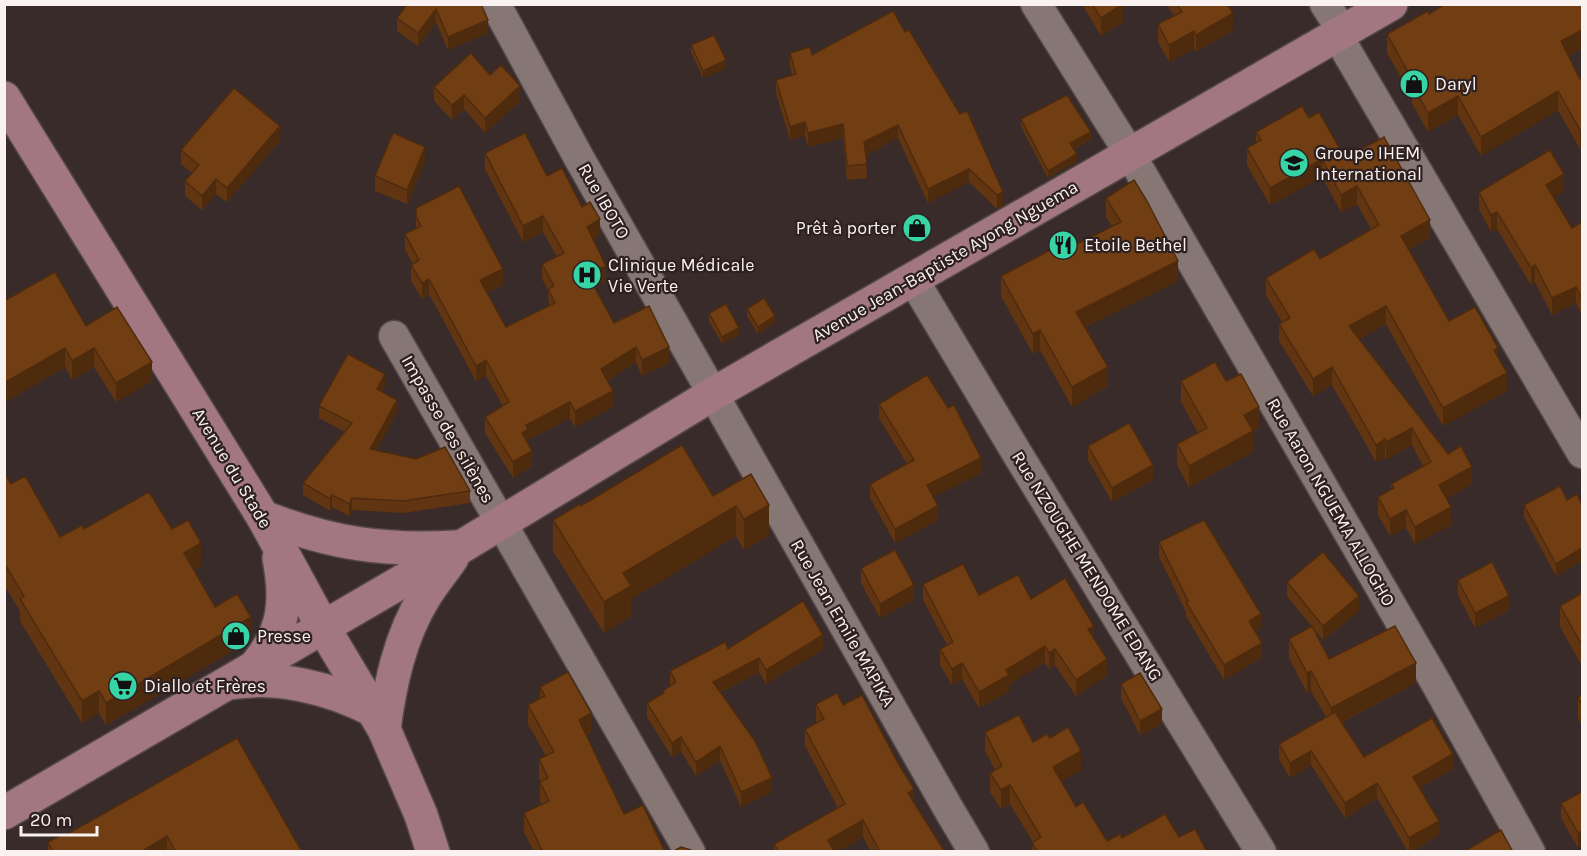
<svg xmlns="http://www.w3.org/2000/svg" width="1587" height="856" font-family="Karla,sans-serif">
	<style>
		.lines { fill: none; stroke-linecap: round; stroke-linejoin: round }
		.minor-casing { stroke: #544947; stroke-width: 33 }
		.secondary-casing { stroke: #544947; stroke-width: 36 }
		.minor { stroke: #867775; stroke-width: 30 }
		.secondary { stroke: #a27781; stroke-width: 33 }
		.wall { fill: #613511 }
		.shaded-wall { fill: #4f2b0e }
		.building { fill: #713e14; stroke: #4f2b0e; stroke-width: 1.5 }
		.labels { text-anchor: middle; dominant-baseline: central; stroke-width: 4.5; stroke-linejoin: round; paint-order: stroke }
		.poi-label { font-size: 18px; fill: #faf2f0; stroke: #2e2120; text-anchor: start }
		.street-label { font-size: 18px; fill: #faf2f0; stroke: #2e2120 }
	</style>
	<rect width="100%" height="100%" fill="#382b29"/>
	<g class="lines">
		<g class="minor-casing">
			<g id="minor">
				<path d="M1036,4l94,150 306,529 94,169"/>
				<path d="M1325,4l18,28"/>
				<path d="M497,7l82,151 369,650 26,44"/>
				<path d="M1337,35l245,418"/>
				<path d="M914,281l104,174 243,397"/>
				<path d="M394,336l296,516"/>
			</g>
		</g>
		<g class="secondary-casing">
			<g id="secondary">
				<path d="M4,98l259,419 60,110 61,102 37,86 12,37"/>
				<path d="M263,517c70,27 119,34 193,30"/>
				<path d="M257,664c28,-34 30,-64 22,-106"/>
				<path d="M229,683c49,-8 101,5 144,27"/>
				<path d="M384,729c6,-45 16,-93 41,-133 8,-13 18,-25 27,-38"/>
				<path d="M4,813l457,-266 252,-153 678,-390"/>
			</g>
		</g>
		<use href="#minor" class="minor"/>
		<use href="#secondary" class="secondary"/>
	</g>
	<g class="wall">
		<path d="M407,4h74l7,29 -40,17 -12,-28 -18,24 -21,-15v-13z"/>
		<path d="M1082,4h41v18l-22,14z"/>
		<path d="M1167,4h60l6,26 -37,22 -2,-3 -25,13 -11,-20v-18l16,-8z"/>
		<path d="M1582,4v45l-13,7 11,23 2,-2 -2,72 -22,-39 -77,46 -23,-41 -30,17 -16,-29v-6l-25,-44v-19l42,-20z"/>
		<path d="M893,11l110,195 -6,3 -28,-27 -41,21 -30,-65 -32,17 1,23 -20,2 -4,-42 -35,9 -3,-11 -15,4 -14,-47v-13l16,-5 -2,-8v-14l22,2z"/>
		<path d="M691,45l35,23 -23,10 -12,-26z"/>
		<path d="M490,75l30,26 -35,32 -21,-24 -12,11 -18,-19v-14z"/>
		<path d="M1309,118l36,40 85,80 -21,11 40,72 49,37 9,33 -64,35 -57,-102 -27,15 113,145 -26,14 5,27 -36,19 -9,-16 -16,8 -12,-21v-18l13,-7v-6l32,-18 -11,-21 -26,15 -1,-3 -9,5 -44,-77 -19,11 -34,-55v-17l3,-2 -16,-27v-17l54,-19 51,-30 -14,-25 -16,8 -19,-35 -52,28 -23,-40v-17l9,-5v-11z"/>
		<path d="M1021,119l70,20 -17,10 3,12 -29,17 -27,-51z"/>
		<path d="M280,140l-53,62 -11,-8 -14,16 -17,-14v-15l7,-8 -11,-9v-14z"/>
		<path d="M485,153l62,23 35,31 18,28 -7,4 13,42 -12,6 20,36 55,40 -27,13 -6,-14 -29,19 6,26 -38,20 -5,-9 -42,22 4,26 -19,12 -28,-45v-16l18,-11 -17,-30 -10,5 -47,-87 -7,5 -11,-18v-16l2,-1 -8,-14v-16l11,-5v-21l87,77 -16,7 19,35 43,-21 -1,-16 -6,-11v-15l15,-7 -14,-25 -20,10 -38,-73z"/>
		<path d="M425,161l-18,43 -32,-13v-15z"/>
		<path d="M1564,191l-11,6 19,31 10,-6v94l-6,-13 -24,12 -17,-33 -4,3 -34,-56 -6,3 -12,-23v-17z"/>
		<path d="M1106,198l72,83 -93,46 23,59 -36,21 -32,-57 -7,4 -32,-58v-20l58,-23 53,-27 -6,-9z"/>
		<path d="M747,309l28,14 -17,11 -11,-18z"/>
		<path d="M709,313l30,22 -17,9 -13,-23z"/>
		<path d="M86,326l66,55 -36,21 -22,-35 -22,13 -7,-13 -61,36z"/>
		<path d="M1181,381h45l33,47 -6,3v21l-64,35 -12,-22v-21l21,-11 -17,-31z"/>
		<path d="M385,386l-3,6 15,20 -21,39 94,40v12l-67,10 -51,-3 -3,6 -17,-9 -2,4 -27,-16v-12l42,-51 -26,-14v-12z"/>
		<path d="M879,404l102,69 -48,23 5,24 -43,23 -25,-45v-14l37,-20 -28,-46z"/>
		<path d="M1088,446l65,34 -41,22 -24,-42z"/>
		<path d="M4,473l7,11 49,53 24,-8h88l29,37 -7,4 21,37 36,33 -145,85 -7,-12 -17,10 -62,-102v-10l-16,-26z"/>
		<path d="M751,474l18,61 -25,15 -8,-14 -105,63v17l-27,17 -51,-82v-31l28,-14 132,-10z"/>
		<path d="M1567,500l15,5v56l-26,15 -32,-59v-12z"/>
		<path d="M1159,542l102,86 -6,4 7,25 -38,23 -38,-64v-4l-27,-55z"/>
		<path d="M861,568l53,32 -34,18 -19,-35z"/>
		<path d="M1458,580l51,30 -34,18 -17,-33z"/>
		<path d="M1287,582l72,29 -36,29 -36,-44z"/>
		<path d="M923,584l56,11 52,4 63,39 13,37 -31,21 -21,-31 -6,4 -4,-7 -36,22v7l-30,17 -17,-29 -10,6 -12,-20v-16l7,-4 -24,-45z"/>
		<path d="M1582,593v73l-22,-39v-21z"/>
		<path d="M1289,639l40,20 87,24 -74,39 22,35 89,12 -34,19 20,47 -28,17h-3l-31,-54 -32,20 -34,-53 -21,13 -11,-19v-15l47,-27 -15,-26 -4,2 -18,-35z"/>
		<path d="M823,649l-57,35 -7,-12 -38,20 51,100 -31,15 -21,-47 -24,16 -15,-25 -9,6 -25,-40v-14l16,-9v-3l7,-5v-15z"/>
		<path d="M1121,684l41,40 -22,11 -19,-37z"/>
		<path d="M540,687l51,45 -5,3 38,79 41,38h-131l-10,-20v-19l18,-8 -2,-4v-19h1l-2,-4v-19l7,-3 -18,-32v-19l12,-6z"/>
		<path d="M1582,695v31l-4,-9v-20z"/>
		<path d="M816,704l27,1 71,97 31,50h-74l-8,-15 -25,15h-64v-8l64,-36 -33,-62v-17l12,-6 -1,-2z"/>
		<path d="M985,732l48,10 17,-4 31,32 -20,11 15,26 31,34 15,-3 57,-1 28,15h-175l1,-10 -23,-38 -9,5 -11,-17v-19l5,-3 -10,-19z"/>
		<path d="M237,738l65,114h-254v-10l18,-7z"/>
		<path d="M1582,792v53l-4,3 -17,-30v-15z"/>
	</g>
	<g class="shaded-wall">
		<path d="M1123,4v18l-22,14v-18z"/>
		<path d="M436,9v13l-18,24v-13z"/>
		<path d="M1233,13v17l-37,22v-17z"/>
		<path d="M488,20v13l-40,17v-13z"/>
		<path d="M1582,30v19l-21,11v-19z"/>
		<path d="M1194,31v18l-25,13v-17z"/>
		<path d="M726,60v8l-23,10v-7z"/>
		<path d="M520,86v15l-35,32v-15z"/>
		<path d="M1558,91v19l-77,46v-19z"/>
		<path d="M464,95v14l-12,11v-15z"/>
		<path d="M1458,96v19l-30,17v-19z"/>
		<path d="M805,122v14l-15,4v-13z"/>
		<path d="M843,124v14l-35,9v-14z"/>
		<path d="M898,125v13l-34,18v-14z"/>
		<path d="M280,126v14l-53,62v-14z"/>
		<path d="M1582,129v19l-2,1v-19z"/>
		<path d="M1091,132v7l-21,11v-7z"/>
		<path d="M425,147v14l-18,43v-14z"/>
		<path d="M1077,154v7l-29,17v-7z"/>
		<path d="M1322,159v18l-52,28v-17z"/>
		<path d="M969,169v13l-41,21v-14z"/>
		<path d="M1564,174v17l-18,11v-17z"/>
		<path d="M216,179v15l-14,16v-14z"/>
		<path d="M1357,186v18l-16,8v-17z"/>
		<path d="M1003,192v14l-6,3v-14z"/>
		<path d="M1497,212v17l-6,3v-17z"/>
		<path d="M543,216v16l-20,10v-16z"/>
		<path d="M600,219v16l-13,8v-16z"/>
		<path d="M1430,220v18l-29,15v-17z"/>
		<path d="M1178,261v20l-102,50v-19z"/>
		<path d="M1535,265v17l-4,3v-17z"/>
		<path d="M606,266v15l-13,7 -3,6v-21z"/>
		<path d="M503,269v16l-23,11v-16z"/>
		<path d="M429,279v15l-7,5v-16z"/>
		<path d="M1576,287v16l-24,12v-17z"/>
		<path d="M1386,306v18l-37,20v-18z"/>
		<path d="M775,316v7l-17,11v-7z"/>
		<path d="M739,328v7l-17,9v-7z"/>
		<path d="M1040,330v20l-7,4v-20z"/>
		<path d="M636,347v15l-35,23v-16z"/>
		<path d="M669,347v16l-27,13v-16z"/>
		<path d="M65,348v19l-61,36v-20z"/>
		<path d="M94,348v19l-22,13v-19z"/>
		<path d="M1498,348v18l-4,-16z"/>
		<path d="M486,360v16l-10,5v-15z"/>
		<path d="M152,362v19l-36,21v-19z"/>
		<path d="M1108,367v19l-36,21v-20z"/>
		<path d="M1332,367v18l-19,11v-17z"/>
		<path d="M1507,373v18l-64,35v-18z"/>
		<path d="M385,374v12l-8,15v-12z"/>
		<path d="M613,391v16l-38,20v-16z"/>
		<path d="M397,400v12l-27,49v-12z"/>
		<path d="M570,402v16l-42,22v5l-6,-12 4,-8z"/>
		<path d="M1259,407v21l-6,3v21l-64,35v-21l55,-51z"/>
		<path d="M1412,428v17l-26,15v-18z"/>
		<path d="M1385,439v18l-9,5v-17z"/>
		<path d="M532,451v15l-19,12v-16z"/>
		<path d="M981,458v15l-54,27v-15z"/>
		<path d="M1153,465v15l-41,22v-14z"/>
		<path d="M1472,467v17l-33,19v-18z"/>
		<path d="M332,495v12l-2,4v-12z"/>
		<path d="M352,498v12l-3,6v-12z"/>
		<path d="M769,505v30l-25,15v-31z"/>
		<path d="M736,506v30l-105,63v17l-27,17v-31l19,-29z"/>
		<path d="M938,506v14l-43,23v-14z"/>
		<path d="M1451,507v18l-36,19v-17z"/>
		<path d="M1406,510v18l-16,8v-17z"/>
		<path d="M201,543v23l-17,10v-23z"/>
		<path d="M1582,548v13l-26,15v-12z"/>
		<path d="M914,585v15l-34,18v-14z"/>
		<path d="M1359,596v15l-36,29v-14z"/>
		<path d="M1509,596v14l-34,18v-15z"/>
		<path d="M1261,614v14l-12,7v-14z"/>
		<path d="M251,617v23l-145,85v-22z"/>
		<path d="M1094,626v16l-6,-13z"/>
		<path d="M823,635v14l-57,35v-14z"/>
		<path d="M1262,643v14l-38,23v-15z"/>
		<path d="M1045,646v16l-36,22v7l-30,17v-16l27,-22z"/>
		<path d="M1055,649v16l-6,4v-16z"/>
		<path d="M759,658v14l-46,24v-14z"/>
		<path d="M1107,659v16l-31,21v-16z"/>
		<path d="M962,663v16l-10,6v-16z"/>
		<path d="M1416,663v20l-85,44v-19z"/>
		<path d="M1311,671v20l-4,2v-20z"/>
		<path d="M99,691v22l-17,10v-22z"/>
		<path d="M1162,709v15l-22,11v-14z"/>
		<path d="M591,713v19l-12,7v-19z"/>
		<path d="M681,737v14l-9,6v-14z"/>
		<path d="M720,746v14l-24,16v-14z"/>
		<path d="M1081,751v19l-28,16v-19z"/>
		<path d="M1311,751v14l-21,13v-15z"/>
		<path d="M1453,754v15l-40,23v-15z"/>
		<path d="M772,778v14l-31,15v-15z"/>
		<path d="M1377,783v15l-32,20v-15z"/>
		<path d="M1010,785v19l-9,5v-19z"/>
		<path d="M914,789v18l-6,-14z"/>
		<path d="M863,820v17l-25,15h-10v-12z"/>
		<path d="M1439,821v14l-28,17h-2v-14z"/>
		<path d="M1582,831v14l-4,3v-15z"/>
		<path d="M167,836v16h-26z"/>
	</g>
	<g class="building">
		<path d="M407,4h74l7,16 -40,17 -12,-28 -18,24 -21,-15z"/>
		<path d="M1092,4h31l-22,14z"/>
		<path d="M1177,4h50l6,9 -37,22 -2,-4 -25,14 -11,-21 24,-12z"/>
		<path d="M1445,4h137v26l-21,11 19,38 2,-2v52l-2,1 -22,-39 -77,46 -23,-41 -30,17 -16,-29 2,-1 -27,-49 41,-23 1,3z"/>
		<path d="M893,11l12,21 4,-2 51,84 7,-3 36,81 -6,3 -28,-26 -41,20 -30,-64 -34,17 3,22 -20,2 -4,-42 -35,9 -3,-11 -15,5 -14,-47 20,-6 -6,-21 20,-6 2,8z"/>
		<path d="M714,35l12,25 -23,11 -12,-26z"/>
		<path d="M471,53l19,22 11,-10 19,21 -35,32 -21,-23 -12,10 -18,-18z"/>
		<path d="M234,88l46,38 -53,62 -11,-9 -14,17 -17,-15 14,-16 -18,-15z"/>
		<path d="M1067,95l24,37 -21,11 7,11 -29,17 -27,-52z"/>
		<path d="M1302,106l7,12 10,-6 26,46 39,-21 46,83 -29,16 48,85 26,-14 23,41 -4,2 13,23 -64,35 -57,-102 -37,20 99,128 13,-8 11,21 -33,18 12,22 -36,20 -9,-17 -16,9 -12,-22 16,-9 -3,-4 40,-22 -19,-34 -26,14 -1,-3 -9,6 -44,-78 -19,12 -34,-55 11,-6 -24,-40 48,-29 6,10 59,-34 -22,-39 -16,9 -19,-36 -52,29 -23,-40 14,-8 -5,-8z"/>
		<path d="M393,133l32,14 -18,43 -32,-14z"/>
		<path d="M525,133l22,43 15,-8 20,39 8,-5 10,17 -13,8 19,39 -16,7 3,4 -3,2 24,44 35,-17 20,41 -27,13 -6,-13 -35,22 12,22 -38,20 -5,-9 -44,23 2,4 -6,4 10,18 -19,11 -28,-45 24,-15 -23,-42 -10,6 -47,-87 -7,4 -11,-18 8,-5 -14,-26 16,-8 -5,-10v-8l43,-22 44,83 -23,11 26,47 49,-24 -7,-14 6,-3 -12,-22 22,-11 -21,-37 -20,10 -38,-73z"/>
		<path d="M1550,150l14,24 -18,11 26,43 10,-6v77l-6,-12 -24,11 -17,-33 -4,3 -34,-56 -6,3 -12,-23z"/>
		<path d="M1134,180l13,21 31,60 -102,51 32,55 -36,20 -32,-57 -7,4 -32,-58 55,-29 3,6 62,-31 -15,-24z"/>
		<path d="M55,272l31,54 31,-19 35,55 -36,21 -22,-35 -22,13 -7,-13 -61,35v-82z"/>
		<path d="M764,298l11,18 -17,11 -11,-18z"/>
		<path d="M726,304l13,24 -17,9 -13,-24z"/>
		<path d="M348,354l37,20 -8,15 20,11 -27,49 46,10 29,-12 25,44 -67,10 -51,-3 -3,6 -17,-9 -2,4 -27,-16 49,-60 -33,-17z"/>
		<path d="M1215,362l11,19 15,-7 18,33 -15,8 9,16 -64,35 -12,-22 30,-16 -26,-47z"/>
		<path d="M927,375l21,33 6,-3 27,53 -54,27 11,21 -43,23 -25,-45 44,-24 -35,-56z"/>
		<path d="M1129,423l24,42 -41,23 -24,-42z"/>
		<path d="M682,445l31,51 38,-22 18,31 -25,14 -8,-13 -113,67 8,13 -27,16 -51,-82 27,-16 1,2z"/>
		<path d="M4,473l7,11 14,-8 35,61 22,-12 2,4 65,-37 23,37 16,-9 13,23 -17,10 31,54 22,-13 14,23 -145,86 -7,-12 -17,10 -62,-102 4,-3 -20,-33z"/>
		<path d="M1560,486l7,14 10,-6 5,11v43l-26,16 -32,-59z"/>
		<path d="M1204,520l57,94 -12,7 13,22 -38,22 -38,-63 2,-1 -29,-59z"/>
		<path d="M895,550l19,35 -34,19 -19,-36z"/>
		<path d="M1323,552l36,44 -36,30 -36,-44z"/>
		<path d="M1492,562l17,34 -34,17 -17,-33z"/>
		<path d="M963,564l16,31 39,-20 13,24 34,-21 29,48 -6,3 19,30 -31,21 -21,-31 -6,4 -4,-7 -39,24 3,5 -30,17 -17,-29 -10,6 -12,-20 13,-7 -30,-58z"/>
		<path d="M1582,593v52l-22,-39z"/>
		<path d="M803,601l20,34 -57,35 -7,-12 -46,24 42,59 17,37 -31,14 -21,-46 -24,16 -15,-25 -9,6 -25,-40 17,-10 -1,-2 13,-9 -6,-11 55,-29 3,7z"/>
		<path d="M1312,626l17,33 66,-33 21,37 -85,45 -20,-37 -4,2 -18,-34z"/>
		<path d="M568,672l23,41 -12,7 45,94 19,-9 22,47h-122l-19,-39 25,-12 -9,-19 8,-4 -9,-19 15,-7 -26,-47 17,-9 -5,-9z"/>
		<path d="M1140,673l22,36 -22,12 -19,-37z"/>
		<path d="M837,693l6,12 19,-10 37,70 15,24 -6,4 37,59h-65l-17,-32 -35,20 6,12h-55l-5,-8 71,-40 -40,-75 19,-10 -8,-15z"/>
		<path d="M1582,695v11l-4,-9z"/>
		<path d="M1335,712l29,45 68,-39 21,36 -40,23 26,44 -30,17 -32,-55 -32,20 -34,-52 -21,12 -11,-19z"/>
		<path d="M1019,715l14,27 14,-8 3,4 18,-11 13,24 -28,16 23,40 7,-5 24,39 13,-7 2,4 43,-24 14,23 16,-8 12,23h-169l-6,-9 9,-6 -31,-52 -9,5 -11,-17 12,-7 -17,-34z"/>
		<path d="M237,738l65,114h-126l-9,-16 -26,16h-88l-5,-10 17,-9 1,2z"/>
		<path d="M1582,792v39l-4,2 -17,-30z"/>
		<path d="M1501,830l12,22h-50z"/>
		<path d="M681,847l10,3v2h-19z"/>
	</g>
	<defs>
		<g id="shop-disc" transform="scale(1.5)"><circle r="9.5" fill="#37d4a6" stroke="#2e2120"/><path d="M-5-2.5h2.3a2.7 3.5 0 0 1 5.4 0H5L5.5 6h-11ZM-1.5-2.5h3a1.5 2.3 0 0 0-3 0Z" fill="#111"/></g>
		<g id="university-disc" transform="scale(1.5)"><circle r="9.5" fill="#37d4a6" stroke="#2e2120"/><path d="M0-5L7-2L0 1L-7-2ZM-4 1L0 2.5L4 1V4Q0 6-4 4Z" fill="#111"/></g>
		<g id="restaurant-disc" transform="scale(1.5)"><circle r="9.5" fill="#37d4a6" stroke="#2e2120"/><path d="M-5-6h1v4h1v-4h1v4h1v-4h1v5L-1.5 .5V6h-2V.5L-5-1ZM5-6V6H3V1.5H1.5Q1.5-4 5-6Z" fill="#111"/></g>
		<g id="hospital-disc" transform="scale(1.5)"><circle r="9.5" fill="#37d4a6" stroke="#2e2120"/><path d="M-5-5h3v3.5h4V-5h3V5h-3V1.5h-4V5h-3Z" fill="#111"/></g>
		<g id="supermarket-disc" transform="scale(1.5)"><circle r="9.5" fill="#37d4a6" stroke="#2e2120"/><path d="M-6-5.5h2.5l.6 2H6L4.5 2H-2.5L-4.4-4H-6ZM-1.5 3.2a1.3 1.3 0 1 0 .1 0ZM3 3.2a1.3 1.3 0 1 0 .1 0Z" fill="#111"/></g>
	</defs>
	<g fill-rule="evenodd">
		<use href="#shop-disc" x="1414" y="84"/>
		<use href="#university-disc" x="1294" y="163"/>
		<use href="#shop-disc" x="917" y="228"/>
		<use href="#restaurant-disc" x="1063" y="245"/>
		<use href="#hospital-disc" x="587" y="275"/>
		<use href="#shop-disc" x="236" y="636"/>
		<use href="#supermarket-disc" x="123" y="686"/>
	</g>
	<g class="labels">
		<g class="poi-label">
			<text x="1435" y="84">Daryl</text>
			<text x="1315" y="153">Groupe IHEM<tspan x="1315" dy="21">International</tspan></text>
			<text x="896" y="228" text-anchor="end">Prêt à porter</text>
			<text x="1084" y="245">Etoile Bethel</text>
			<text x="608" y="265">Clinique Médicale<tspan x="608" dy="21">Vie Verte</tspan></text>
			<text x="257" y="636">Presse</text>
			<text x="144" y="686">Diallo et Frères</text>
		</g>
		<g class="street-label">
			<text transform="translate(604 201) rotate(60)">Rue IBOTO</text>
			<text transform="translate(945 261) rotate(-30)">Avenue Jean-Baptiste Ayong Nguema</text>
			<text transform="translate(448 429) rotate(60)">Impasse des silènes</text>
			<text transform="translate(232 468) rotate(59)">Avenue du Stade</text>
			<text transform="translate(1331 502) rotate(60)">Rue Aaron NGUEMA ALLOGHO</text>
			<text transform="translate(1087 566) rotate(58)">Rue NZOUGHE MENDOME EDANG</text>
			<text transform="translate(843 623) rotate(60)">Rue Jean Emile MAPIKA</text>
		</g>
	</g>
	<rect width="1587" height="856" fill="none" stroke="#faf2f0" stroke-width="12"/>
	<path d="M21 826v9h76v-9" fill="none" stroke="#faf2f0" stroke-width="3"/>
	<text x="30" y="826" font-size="18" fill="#faf2f0" stroke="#2e2120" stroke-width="4.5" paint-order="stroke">20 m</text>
</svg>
